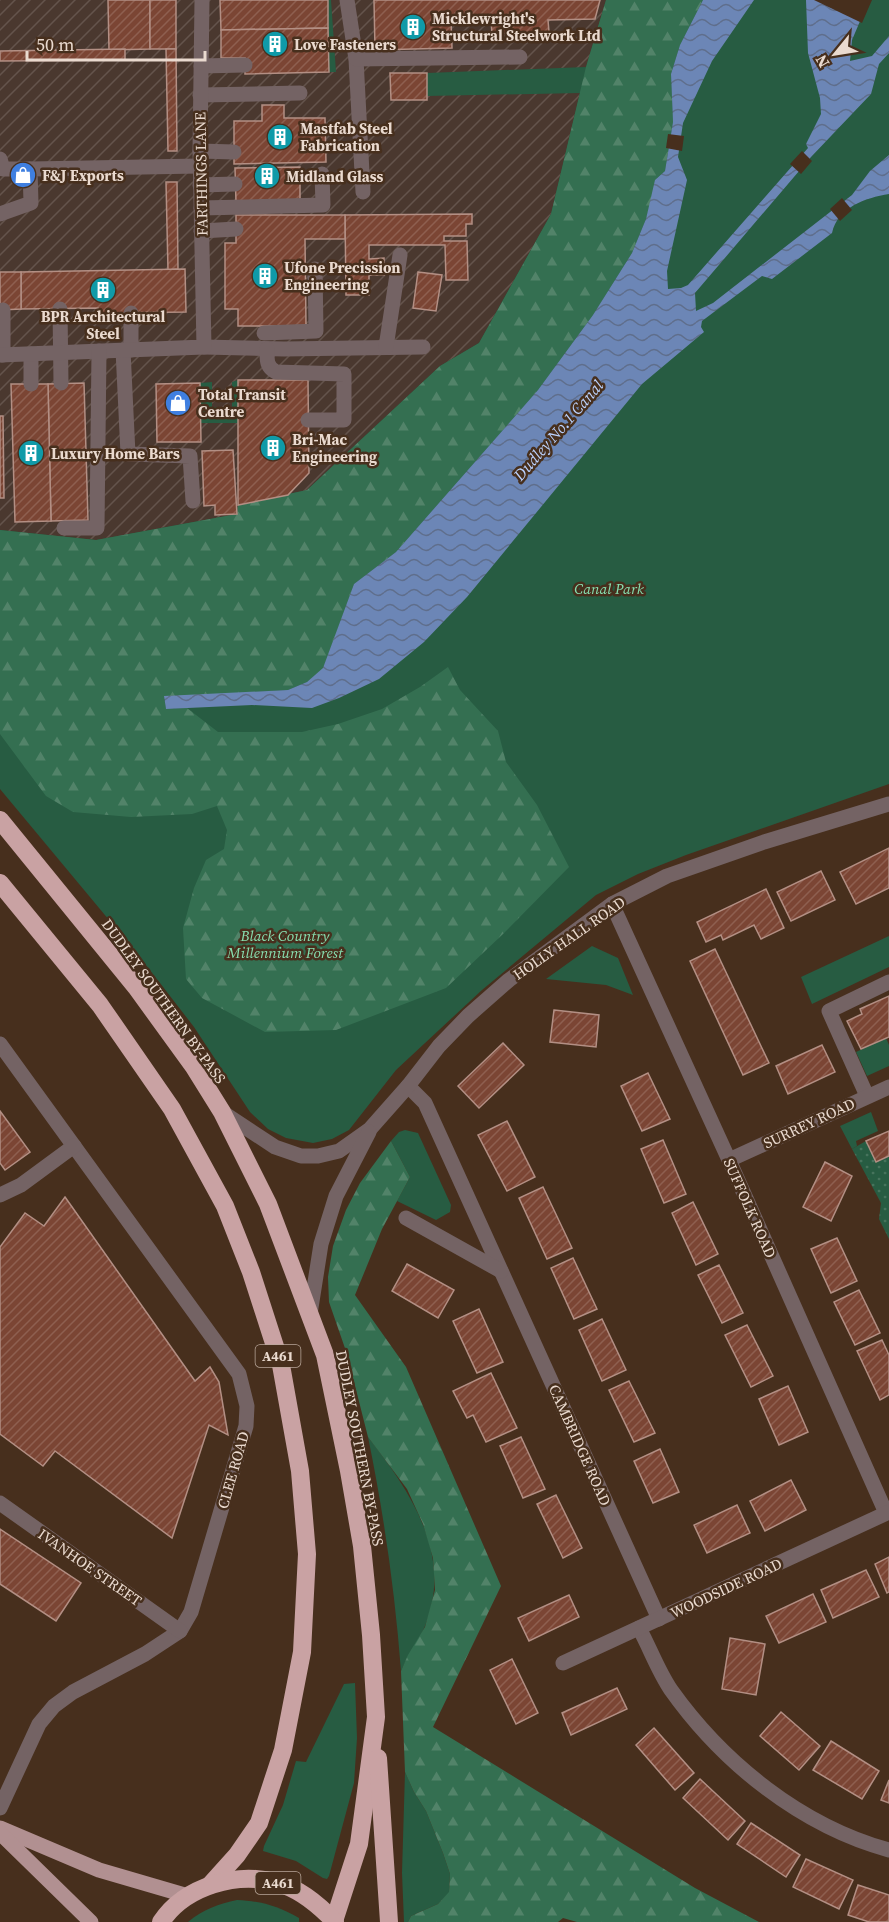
<svg xmlns="http://www.w3.org/2000/svg" width="889" height="1922" font-family="'Source Serif 4',serif">
	<style>
		.industrial { fill: url(#industrial-furrows) }
		.green { fill: #275c42 }
		.forest { fill: url(#forest-firs) }
		.garden { fill: url(#garden-dots) }
		.water { fill: url(#water-waves) }
		.pier { fill: #472f1d }
		.building { fill: url(#building-hatch); stroke: #b38f84; stroke-width: 1.5 }
		.lines { fill: none; stroke-linecap: round; stroke-linejoin: round }
		.minor { stroke: #746364; stroke-width: 15 }
		.major { stroke: #b19091; stroke-width: 15 }
		.highway { stroke: #c9a2a3; stroke-width: 18 }
		.labels { text-anchor: middle; dominant-baseline: central; stroke-width: 5; stroke-linejoin: round; paint-order: stroke }
		.shield { fill: #472f1d; stroke: #b9a79a; stroke-width: 1.5 }
		.shield-label { font-size: 14px; font-weight: bold; fill: #eadacf }
		.poi-label { font-size: 15px; font-weight: bold; fill: #eadacf; stroke: #472f1d; text-anchor: start }
		.street-label { font-size: 15px; fill: #eadacf; stroke: #472f1d }
		.park-label { font-size: 15px; font-style: italic; fill: #87dfb0; stroke: #472f1d }
		.water-label { font-size: 16px; font-style: italic; fill: #bbd2fe; stroke: #472f1d }
	</style>
	<defs>
		<pattern id="industrial-furrows" width="10" height="10" patternUnits="userSpaceOnUse" patternTransform="scale(1.5)"><rect width="10" height="10" fill="#4a382f"/><path d="M-1 1l2-2M0 10L10 0M9 11l2-2" fill="none" stroke="#64544c"/></pattern>
		<pattern id="forest-firs" width="22" height="20" patternUnits="userSpaceOnUse" patternTransform="scale(1.5)"><rect width="22" height="20" fill="#346f51"/><path d="M5 1l3.5 6h-7zM16 11l3.5 6h-7z" fill="#528369"/></pattern>
		<pattern id="garden-dots" width="8" height="8" patternUnits="userSpaceOnUse" patternTransform="scale(1.5)"><rect width="8" height="8" fill="#275c42"/><path d="M2 2h.1M6 6h.1" fill="none" stroke="#46735c" stroke-width="1.8" stroke-linecap="round"/></pattern>
		<pattern id="water-waves" width="16" height="10" patternUnits="userSpaceOnUse" patternTransform="scale(1.5)"><rect width="16" height="10" fill="#6c86b6"/><path d="M0 5q4-4 8 0t8 0" fill="none" stroke="#5f6e8c"/></pattern>
		<pattern id="building-hatch" width="6" height="6" patternUnits="userSpaceOnUse" patternTransform="scale(1.5)"><rect width="6" height="6" fill="#7b4534"/><path d="M-1 1l2-2M0 6l6-6M5 7l2-2" fill="none" stroke="#8e5f50"/></pattern>
	</defs>
	<rect width="100%" height="100%" fill="#472f1d"/>
	<path class="industrial" d="M0,0h606l-20,67 -35,147 -72,129 -39,23 -133,124 -19,5 -51,19 -141,26 -96,-10z"/>
	<g class="green">
		<path d="M328,0h3l5,72h-7z"/>
		<path d="M606,0h283v784l-203,71 -48,19 -42,21 -114,95 -86,80 -47,60 -17,9 -19,4 -27,-5 -18,-9 -18,-17 -56,-85 -55,-71 -139,-167v-259l96,10 141,-26 1,-9 69,-15 133,-124 39,-23 72,-129 29,-121 -153,3v-23l159,-6z"/>
		<path d="M238,380v43h-38v-40l12,-1v25h20v-25z"/>
		<path d="M889,936v31l-77,37 -11,-27z"/>
		<path d="M592,946l26,12 15,37 -27,-10 -60,-6z"/>
		<path d="M886,1038l3,7v21l-22,10 -11,-24z"/>
		<path d="M871,1112l7,19 -22,10 1,5 -5,3 -12,-23z"/>
		<path d="M405,1130l13,3 33,72 -1,7 -14,8 -39,-19 13,-24 -19,-36 8,-9z"/>
		<path d="M368,1437c42,54 86,118 57,189 -6,16 -17,29 -24,45 -6,-79 -17,-156 -33,-234z"/>
		<path d="M355,1683l2,55 -3,45 -25,93 -2,3 -4,-1 -27,-17 -33,-10 1,-5 19,-41 13,-44 10,1 38,-78z"/>
		<path d="M405,1772l9,20 12,19 17,42 7,21 -1,19 -11,11 -27,12 -3,6h-4l-2,-49z"/>
		<path d="M237,1900c24,1 41,6 62,18v4h-111c15,-13 31,-18 49,-22z"/>
	</g>
	<g class="forest">
		<path d="M606,0h97l-23,45 -9,29 2,48 -8,49 -8,7 -11,41 -14,34 -39,62 -55,75 -142,162 -42,32 -31,85 -16,13 -19,8 -124,7 2,12 21,-1 31,24h84l36,-8 44,-15 38,-22 28,-20 12,23 38,41 8,31 31,43 32,62 -66,67 -57,54 -110,42 -71,2 -63,-34 -16,-19 -3,-51 11,-40 12,-28 18,-11 3,-19 -10,-24 -25,8 -61,3 -58,-5 -27,-16 -46,-62v-204l96,10 141,-26 1,-9 69,-15 133,-124 39,-23 72,-129 35,-147z"/>
		<path d="M391,1141l19,36 -28,52 -27,66 51,72 95,219 -68,141 262,161 64,34h-182l-14,-4 -5,4h-150l3,-6 27,-12 11,-12 1,-18 -7,-21 -17,-42 -12,-19 -9,-20 -4,-101 7,-16 17,-28 10,-37 -2,-32 -10,-34 -16,-35 -39,-52 -21,-83 -18,-52 -1,-25 5,-31 13,-36 14,-27z"/>
	</g>
	<path class="garden" d="M866,1141l10,21 13,-6v83l-10,-20 2,-16 -29,-54z"/>
	<path class="water" d="M703,0h51l-42,61 -29,62 -5,34 9,23 -20,91 1,18 13,-1 7,-3 120,-137 -2,-4 15,-30 -1,-16 -12,-45 -2,-53h63l-17,40 -2,21 22,-5 17,-20v17l-10,11 -8,30 -60,63 -116,136 1,18 17,-8 139,-108 18,-24 19,-16v39c-24,4 -51,13 -57,39l-60,46 -10,-3 -60,45 -1,6 3,5 -62,52 -175,213 -43,45 -45,37 -40,19 -27,10 -60,-3 -86,4 -2,-13 124,-6 19,-8 16,-14 31,-84 42,-32 142,-162 55,-75 39,-62 14,-34 9,-39 10,-9 8,-49 -2,-48 9,-29z"/>
	<g class="pier">
		<path d="M814,0h58l-10,23z"/>
		<path d="M668,134l16,2 -2,15 -16,-3z"/>
		<path d="M802,151l10,10 -11,13 -11,-10z"/>
		<path d="M842,198l10,12 -12,11 -10,-12z"/>
	</g>
	<g class="building">
		<path d="M108,0h42v49l-41,1z"/>
		<rect x="150" y="0" width="26" height="49"/>
		<path d="M220,0h108v28l-107,2z"/>
		<path d="M374,0h226l-5,19 -47,1 1,12 -57,2 -1,-14 -40,1 1,27 -77,2z"/>
		<path d="M328,28l1,44 -84,2v-16h-24v-28z"/>
		<path d="M125,49v11l-125,1v-10z"/>
		<path d="M166,49h10l1,102h-9z"/>
		<path d="M390,73h37v27h-36z"/>
		<path d="M262,105h22v13h41l1,44 -92,2v-43h28z"/>
		<path d="M300,167v34l-64,1 -1,-34z"/>
		<path d="M166,182h11l1,87 -10,1z"/>
		<path d="M472,214v10h-6v12h-22v5h23l1,39h-22l-1,-35h-76v14l15,-1v17h-15v20h-23l-1,-80z"/>
		<path d="M236,215h109v24h-40l1,87h-68v-17h-13v-66h11z"/>
		<path d="M185,269l1,43 -87,1 -1,-5 -77,1v-37z"/>
		<path d="M0,272h21v37l-21,1z"/>
		<path d="M418,272l24,3 -6,36 -23,-3z"/>
		<path d="M238,380h70l1,93 -21,22 -50,10z"/>
		<path d="M84,383l4,137 -37,1 -3,-137z"/>
		<path d="M200,383l1,59h-44l-1,-58z"/>
		<path d="M11,384h37l3,137 -36,1z"/>
		<path d="M0,416h3l1,82h-4z"/>
		<path d="M233,450l4,64 -22,1v-10l-11,1 -2,-55z"/>
		<path d="M889,848v40l-33,16 -16,-32z"/>
		<path d="M821,871l14,29 -44,21 -14,-29z"/>
		<path d="M766,889l18,39 -23,11 -7,-14 -31,15 -2,-5 -15,7 -9,-20z"/>
		<path d="M715,949l54,114 -26,12 -53,-114z"/>
		<path d="M889,996v41l-28,12 -14,-28 15,-7 -2,-5z"/>
		<path d="M554,1010l45,5 -3,32 -46,-5z"/>
		<path d="M503,1043l21,22 -45,43 -21,-22z"/>
		<path d="M822,1045l13,27 -47,22 -12,-28z"/>
		<path d="M648,1073l22,46 -28,12 -21,-45z"/>
		<path d="M0,1111l30,41 -25,18 -5,-7z"/>
		<path d="M507,1121l28,56 -28,14 -29,-56z"/>
		<path d="M889,1131v25l-13,6 -10,-21z"/>
		<path d="M663,1140l23,54 -22,9 -23,-54z"/>
		<path d="M825,1162l27,14 -21,45 -28,-14z"/>
		<path d="M543,1187l29,61 -25,11 -28,-61z"/>
		<path d="M65,1197l130,184 15,-14 9,15 9,53 -19,-10 -37,113 -117,-87 -12,15 -43,-32v-187l25,-34 19,13z"/>
		<path d="M693,1202l25,52 -22,11 -24,-52z"/>
		<path d="M837,1238l20,43 -26,12 -20,-44z"/>
		<path d="M573,1258l24,51 -23,10 -23,-51z"/>
		<path d="M407,1264l47,26 -16,28 -46,-27z"/>
		<path d="M719,1265l24,48 -21,10 -24,-48z"/>
		<path d="M859,1290l21,43 -25,12 -21,-43z"/>
		<path d="M479,1309l24,53 -26,11 -24,-52z"/>
		<path d="M602,1319l24,51 -24,11 -23,-51z"/>
		<path d="M747,1325l26,51 -22,11 -26,-52z"/>
		<path d="M882,1340l7,15v40l-9,5 -23,-49z"/>
		<path d="M491,1373l26,55 -31,14 -13,-27 -6,3 -14,-27z"/>
		<path d="M629,1381l26,52 -21,9 -25,-52z"/>
		<path d="M788,1386l20,46 -29,13 -20,-46z"/>
		<path d="M521,1437l24,52 -22,9 -23,-52z"/>
		<path d="M660,1449l19,43 -26,11 -19,-42z"/>
		<path d="M791,1480l15,30 -41,21 -15,-30z"/>
		<path d="M556,1495l26,53 -19,10 -26,-54z"/>
		<path d="M737,1505l13,28 -43,20 -13,-28z"/>
		<path d="M0,1529l81,54 -25,38 -56,-37z"/>
		<path d="M889,1557v35l-2,1 -12,-29z"/>
		<path d="M866,1570l13,27 -46,21 -12,-28z"/>
		<path d="M813,1594l13,28 -47,21 -13,-27z"/>
		<path d="M569,1595l10,22 -50,24 -11,-23z"/>
		<path d="M730,1638l35,6 -9,51 -34,-6z"/>
		<path d="M512,1659l26,54 -22,11 -26,-54z"/>
		<path d="M617,1688l10,21 -56,26 -9,-22z"/>
		<path d="M781,1712l39,34 -21,24 -39,-34z"/>
		<path d="M654,1728l40,45 -19,17 -39,-45z"/>
		<path d="M831,1741l48,30 -17,28 -49,-29z"/>
		<path d="M700,1779l45,42 -17,19 -45,-42z"/>
		<path d="M889,1780v23l-8,-3z"/>
		<path d="M751,1823l49,32 -14,22 -49,-33z"/>
		<path d="M806,1859l47,21 -14,29 -46,-22z"/>
		<path d="M858,1885l31,10v27h-20l-21,-7z"/>
	</g>
	<g class="lines">
		<g class="minor">
			<path d="M347,0l9,59 7,133"/>
			<path d="M356,59l164,-2"/>
			<path d="M201,66l44,-1"/>
			<path d="M200,95l100,-2"/>
			<path d="M200,151l34,1"/>
			<path d="M0,159l3,10h27"/>
			<path d="M200,185l35,-1"/>
			<path d="M201,208l122,-3 -1,-31"/>
			<path d="M0,214l31,-11 -1,-34 170,-3"/>
			<path d="M201,231l35,-2"/>
			<path d="M60,309l1,74"/>
			<path d="M3,310v45"/>
			<path d="M264,333l52,-2 -1,-62"/>
			<path d="M204,347l80,2 139,-2"/>
			<path d="M386,347l14,-92"/>
			<path d="M267,349c0,10 -1,18 9,23l68,2v46h-36"/>
			<path d="M123,350l5,104 62,2 3,45"/>
			<path d="M131,350v-37"/>
			<path d="M31,354v30"/>
			<path d="M0,355l204,-8 -4,-196 2,-151"/>
			<path d="M64,528h33l2,-177"/>
			<path d="M612,904l117,256 157,353"/>
			<path d="M0,1044l239,330 8,32 -1,20 -55,186 -11,19 -35,23 -72,38 -19,14 -15,18 -39,84"/>
			<path d="M408,1086l17,17 234,516"/>
			<path d="M867,1096l-38,-85 60,-29"/>
			<path d="M222,1112l53,35 26,9h17l21,-5 31,-22 38,-43 31,-40 29,-30 41,-36 103,-76 55,-28 97,-34 125,-38"/>
			<path d="M729,1160l160,-73"/>
			<path d="M0,1195l21,-10 53,-39"/>
			<path d="M406,1218l95,53"/>
			<path d="M310,1314l11,-70 15,-48 33,-64"/>
			<path d="M0,1503l180,128"/>
			<path d="M639,1628c11,20 19,43 32,62 52,73 130,136 218,160"/>
			<path d="M563,1663l326,-151"/>
		</g>
		<g class="major">
			<path d="M0,1828l99,42 89,26"/>
			<path d="M0,1833l91,89"/>
		</g>
		<g class="highway">
			<path d="M0,820l136,167 58,80 28,45 46,92 57,151 24,116 13,75 9,89 5,82 -17,127 -25,77"/>
			<path d="M0,883l100,122 72,104 53,97 26,66 30,93 19,106 7,83 -5,98 -19,98 -24,73 -22,32 -27,30"/>
			<path d="M378,1758l11,164"/>
			<path d="M161,1922c24,-36 76,-51 117,-39 22,6 41,22 57,39"/>
		</g>
	</g>
	<defs>
		<g id="building-disc" transform="scale(1.35)"><circle r="9.5" fill="#0f9aa8" stroke="#472f1d"/><path d="M-4-6H4V6H1V3H-1V6H-4ZM-2.5-4.3h1.7v1.8h-1.7ZM.8-4.3h1.7v1.8H.8ZM-2.5-1h1.7V.8h-1.7ZM.8-1h1.7V.8H.8Z" fill="#fff"/></g>
		<g id="shop-disc" transform="scale(1.35)"><circle r="9.5" fill="#3f7fe0" stroke="#472f1d"/><path d="M-5-2.5h2.3a2.7 3.5 0 0 1 5.4 0H5L5.5 6h-11ZM-1.5-2.5h3a1.5 2.3 0 0 0-3 0Z" fill="#fff"/></g>
	</defs>
	<g fill-rule="evenodd">
		<use href="#building-disc" x="413" y="27"/>
		<use href="#building-disc" x="275" y="44"/>
		<use href="#building-disc" x="280" y="137"/>
		<use href="#shop-disc" x="23" y="175"/>
		<use href="#building-disc" x="267" y="176"/>
		<use href="#building-disc" x="265" y="276"/>
		<use href="#building-disc" x="103" y="290"/>
		<use href="#shop-disc" x="178" y="403"/>
		<use href="#building-disc" x="273" y="448"/>
		<use href="#building-disc" x="31" y="453"/>
	</g>
	<g class="labels">
		<g class="shield">
			<rect x="255.5" y="1345" width="45" height="22" rx="4.5"/>
			<rect x="255.5" y="1872" width="45" height="22" rx="4.5"/>
		</g>
		<g class="shield-label">
			<text x="278" y="1356">A461</text>
			<text x="278" y="1883">A461</text>
		</g>
		<g class="poi-label">
			<text x="432" y="18">Micklewright's<tspan x="432" dy="17">Structural Steelwork Ltd</tspan></text>
			<text x="294" y="44">Love Fasteners</text>
			<text x="300" y="128">Mastfab Steel<tspan x="300" dy="17">Fabrication</tspan></text>
			<text x="42" y="175">F&amp;J Exports</text>
			<text x="286" y="176">Midland Glass</text>
			<text x="284" y="267">Ufone Precission<tspan x="284" dy="17">Engineering</tspan></text>
			<text x="103" y="316" text-anchor="middle">BPR Architectural<tspan x="103" dy="17">Steel</tspan></text>
			<text x="198" y="394">Total Transit<tspan x="198" dy="17">Centre</tspan></text>
			<text x="292" y="439">Bri-Mac<tspan x="292" dy="17">Engineering</tspan></text>
			<text x="51" y="453">Luxury Home Bars</text>
		</g>
		<g class="street-label">
			<text transform="translate(201 174) rotate(-91)">FARTHINGS LANE</text>
			<text transform="translate(569 938) rotate(-35)">HOLLY HALL ROAD</text>
			<text transform="translate(164 1001) rotate(54)">DUDLEY SOUTHERN BY-PASS</text>
			<text transform="translate(809 1123) rotate(-25)">SURREY ROAD</text>
			<text transform="translate(750 1208) rotate(66)">SUFFOLK ROAD</text>
			<text transform="translate(580 1445) rotate(66)">CAMBRIDGE ROAD</text>
			<text transform="translate(360 1448) rotate(79)">DUDLEY SOUTHERN BY-PASS</text>
			<text transform="translate(233 1470) rotate(-74)">CLEE ROAD</text>
			<text transform="translate(90 1567) rotate(35)">IVANHOE STREET</text>
			<text transform="translate(726 1588) rotate(-25)">WOODSIDE ROAD</text>
		</g>
		<g class="park-label">
			<text x="609" y="588">Canal Park</text>
			<text x="285" y="935">Black Country<tspan x="285" dy="17">Millennium Forest</tspan></text>
		</g>
		<g class="water-label">
			<text transform="translate(558 430) rotate(-49)">Dudley No.1 Canal</text>
		</g>
	</g>
	<g transform="translate(835 54) rotate(240)" stroke="#472f1d" stroke-width="4.5" paint-order="stroke">
	<path d="M0-4.5L10 22L0 15L-10 22Z" fill="#eadacf"/>
	<text y="-9" font-size="16" font-weight="bold" text-anchor="middle" fill="#eadacf">N</text>
	</g>
	<path d="M27 51v9h178v-9" fill="none" stroke="#eadacf" stroke-width="3"/>
	<text x="36" y="51" font-size="18" fill="#eadacf" stroke="#472f1d" stroke-width="4.5" paint-order="stroke">50 m</text>
</svg>
